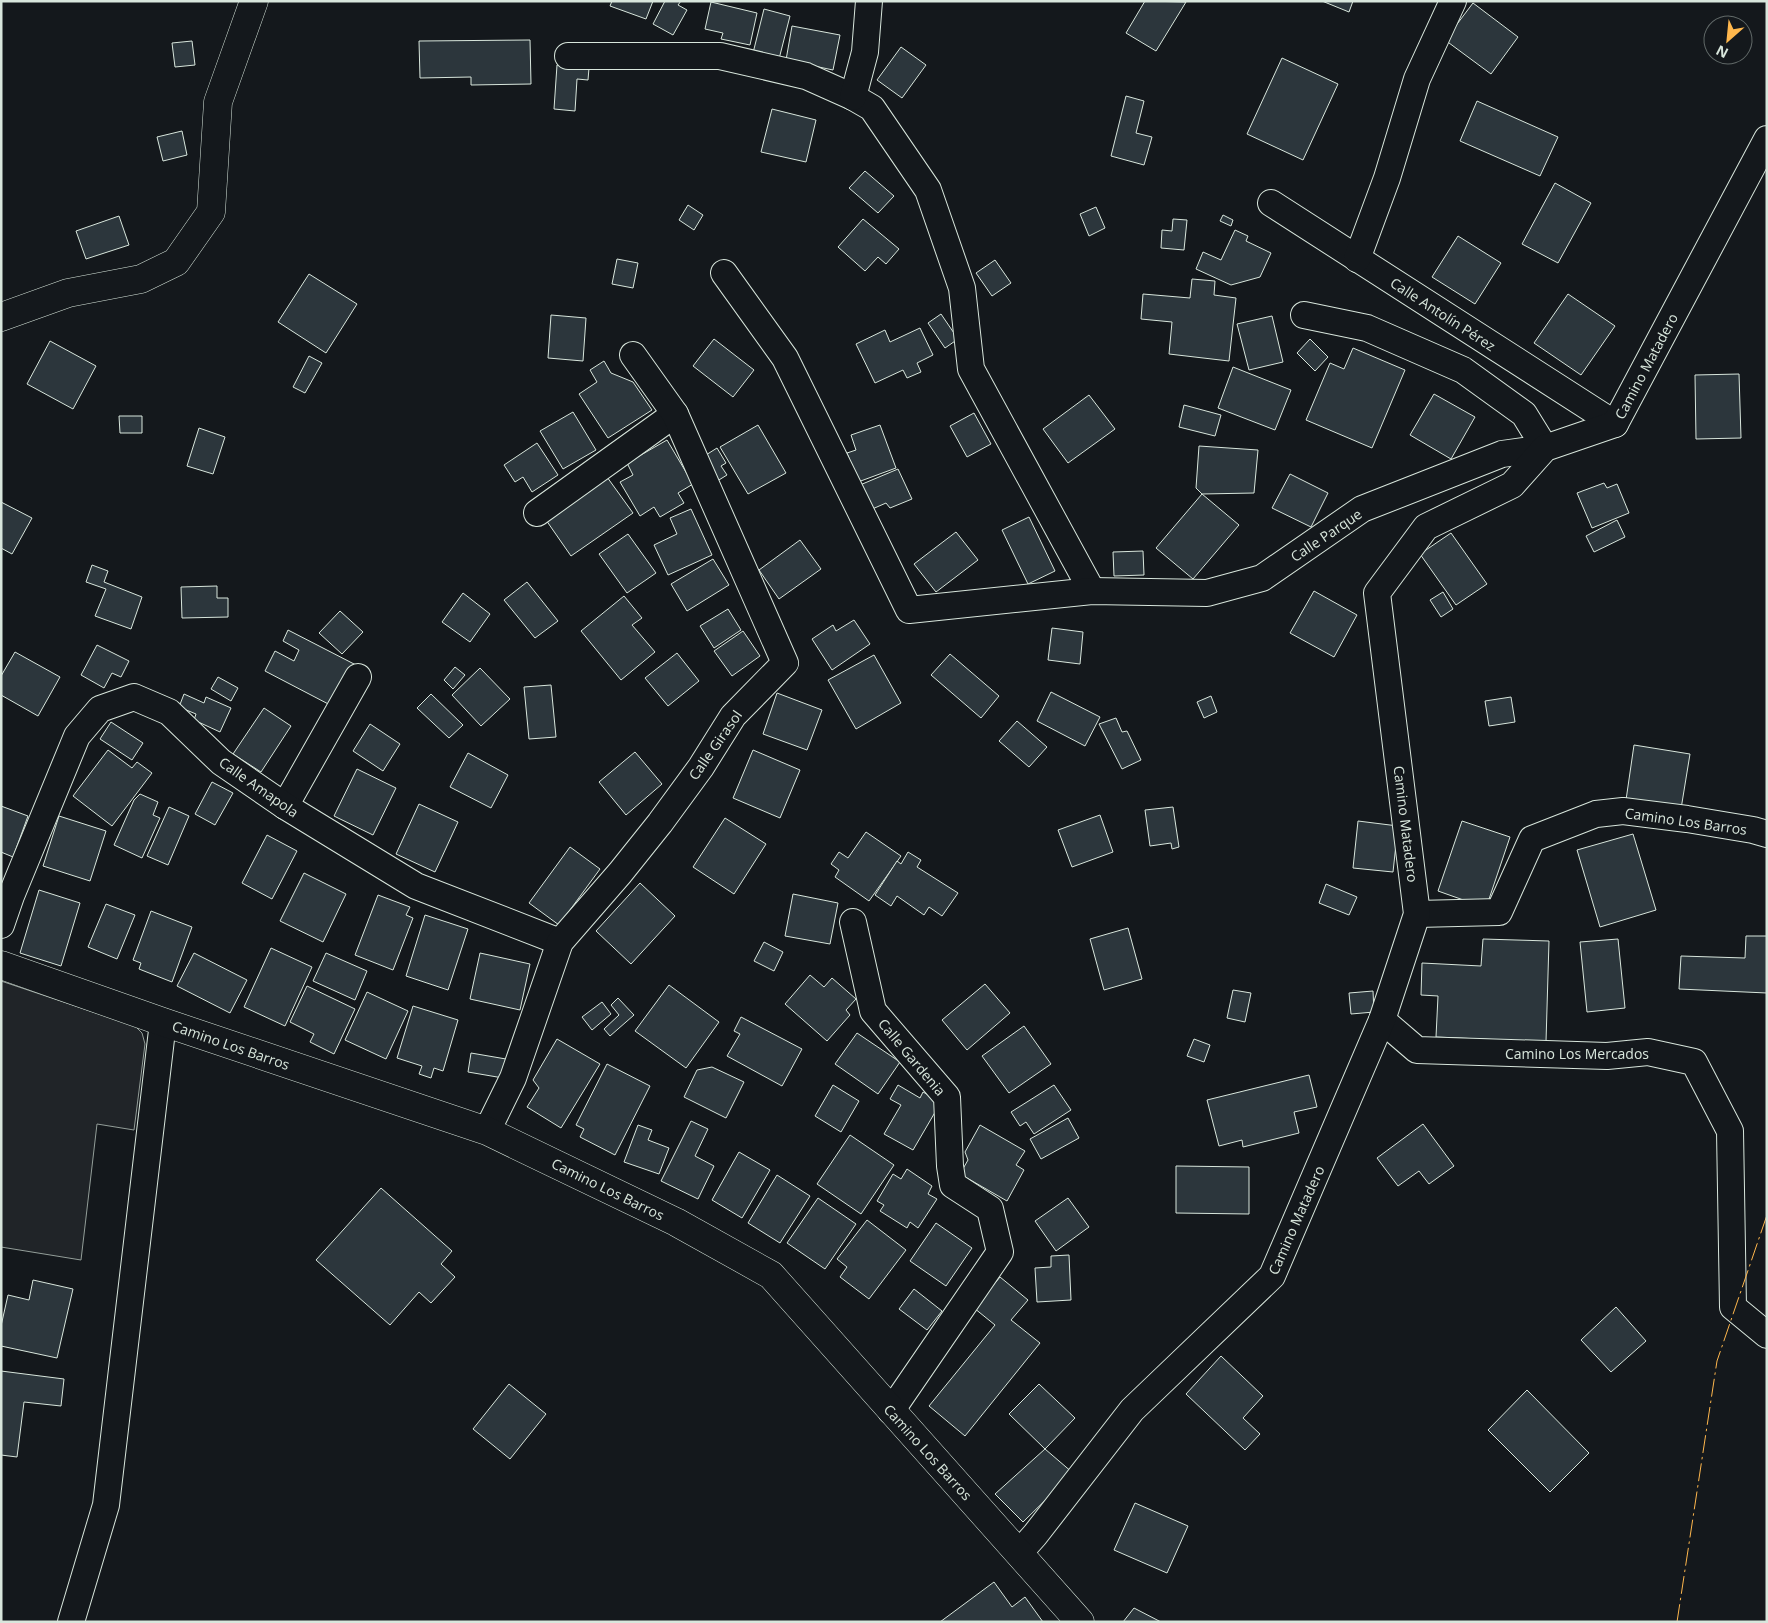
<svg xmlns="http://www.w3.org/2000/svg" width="1768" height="1623" font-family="'Open Sans',sans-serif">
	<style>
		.green { fill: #202428; stroke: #939e99 }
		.building { fill: #2c363c; stroke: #d8e6dc }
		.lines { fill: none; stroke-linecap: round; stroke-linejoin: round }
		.street-casing { stroke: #d8e6dc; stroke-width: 28 }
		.secondary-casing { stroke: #d8e6dc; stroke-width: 29 }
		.street { stroke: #14181c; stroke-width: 26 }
		.secondary { stroke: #14181c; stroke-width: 28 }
		.power { stroke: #ffb74d; stroke-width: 1; stroke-dasharray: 18 4 2.5 4; stroke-linecap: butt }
		.labels { text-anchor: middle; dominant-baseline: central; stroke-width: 4; stroke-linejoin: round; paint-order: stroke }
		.street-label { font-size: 14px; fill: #d8e6dc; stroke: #14181c }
	</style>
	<rect width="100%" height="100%" fill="#14181c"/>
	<path class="green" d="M1,981l134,45 7,7 3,11 -11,86 -37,-6 -16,136 -80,-13z"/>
	<g class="building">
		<path d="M612,1h41l-7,18 -36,-13z"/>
		<path d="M665,1h16l-3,4 9,5 -14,25 -20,-11z"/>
		<path d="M1145,1l41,1 -30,49 -30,-18z"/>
		<path d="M1322,1h31l-4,11z"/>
		<path d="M711,2l46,11 -7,32 -29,-6 2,-6 -18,-4z"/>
		<path d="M1473,3l45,34 -27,37 -46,-34z"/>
		<path d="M764,9l26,7 -11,43 -26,-6z"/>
		<path d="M792,26l48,9 -7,35 -47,-10z"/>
		<path d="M530,40l1,44 -60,1v-8l-51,1 -1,-37z"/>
		<path d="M192,41l3,24 -20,2 -3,-24z"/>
		<path d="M901,47l25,18 -24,33 -25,-18z"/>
		<path d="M1282,58l56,26 -35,76 -56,-26z"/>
		<path d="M557,65l32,3 -1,12 -11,-1 -2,32 -21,-2z"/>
		<path d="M1126,96l18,5 -8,32 16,4 -8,28 -33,-9z"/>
		<path d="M1477,101l81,36 -18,39 -80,-35z"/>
		<path d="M772,109l44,11 -10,42 -45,-10z"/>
		<path d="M182,131l5,24 -24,6 -6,-24z"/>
		<path d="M865,171l29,25 -16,17 -29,-25z"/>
		<path d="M1555,183l36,20 -33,60 -36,-19z"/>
		<path d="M688,205l15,10 -9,15 -15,-10z"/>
		<path d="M1096,207l9,21 -16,8 -9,-22z"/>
		<path d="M1223,215l10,5 -2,6 -11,-5z"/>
		<path d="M119,216l10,29 -43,14 -10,-28z"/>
		<path d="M863,219l36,30 -13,15 -8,-7 -13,14 -27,-24z"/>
		<path d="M1173,219l14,1 -3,30 -23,-2 1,-18 10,1z"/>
		<path d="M1235,230l13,6 -2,5 25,12 -11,24 -29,8 -35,-16 7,-17 18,8z"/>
		<path d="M1458,236l43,27 -26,41 -43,-27z"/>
		<path d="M617,259l21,4 -5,25 -21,-4z"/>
		<path d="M995,260l16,23 -19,13 -16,-23z"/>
		<path d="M309,274l48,30 -31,49 -48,-31z"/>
		<path d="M1192,279l23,2 -1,14 22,3 -7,63 -60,-7 3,-32 -31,-3 2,-25 47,4z"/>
		<path d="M1568,294l47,32 -34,49 -47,-32z"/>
		<path d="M941,314l17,25 -13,9 -17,-25z"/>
		<path d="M551,315l35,3 -3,43 -35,-3z"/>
		<path d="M1272,316l11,46 -34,8 -12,-46z"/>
		<path d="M920,328l13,27 -16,8 4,9 -14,6 -4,-8 -28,13 -19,-39 29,-14 5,12z"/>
		<path d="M714,339l40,31 -21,27 -40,-31z"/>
		<path d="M1310,339l18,18 -13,14 -18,-18z"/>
		<path d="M50,341l46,25 -23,43 -46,-25z"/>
		<path d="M1353,348l52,22 -33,78 -66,-28 24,-57 14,6z"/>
		<path d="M309,356l13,7 -17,30 -12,-6z"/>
		<path d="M604,361l7,12 22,9 19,28 -44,28 -29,-44 18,-12 -7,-12z"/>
		<path d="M1233,367l58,23 -16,40 -57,-22z"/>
		<path d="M1739,374l2,64 -45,1 -1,-64z"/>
		<path d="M1434,394l41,23 -24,42 -41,-24z"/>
		<path d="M1089,395l26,34 -47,34 -25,-34z"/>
		<path d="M1184,405l37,10 -6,21 -36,-9z"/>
		<path d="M573,412l23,38 -33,19 -23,-38z"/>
		<path d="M974,413l17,31 -24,13 -17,-31z"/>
		<path d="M119,416h23v17h-22z"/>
		<path d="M758,425l28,48 -38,21 -28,-47z"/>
		<path d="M880,425l16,43 -38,14 -11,-29 9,-3 -5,-15z"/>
		<path d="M199,428l26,9 -12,37 -26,-8z"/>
		<path d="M667,440l26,44 -15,9 6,10 -24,14 -6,-10 -14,9 -20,-34 13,-7 -6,-12z"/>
		<path d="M537,443l21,32 -26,17 -9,-15 -8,5 -11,-17z"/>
		<path d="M1199,446l59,4 -4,43 -52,1 -6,-6z"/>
		<path d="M717,448l9,15 -5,3 6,9 -13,8 -16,-23z"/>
		<path d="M898,469l14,30 -22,9 -4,-5 -16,7 -10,-25z"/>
		<path d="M1290,474l38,19 -17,34 -39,-19z"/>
		<path d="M607,477l26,36 -62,43 -25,-36z"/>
		<path d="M1604,483l3,5 10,-4 12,29 -37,15 -15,-35z"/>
		<path d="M1202,494l37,31 -46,54 -37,-31z"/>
		<path d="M1,502l31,16 -20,36 -11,-6z"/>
		<path d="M691,509l21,46 -44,20 -14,-30 23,-11 -7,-16z"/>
		<path d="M1029,517l26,54 -27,13 -26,-54z"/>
		<path d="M1617,520l8,17 -31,15 -8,-16z"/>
		<path d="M956,532l22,28 -42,32 -22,-28z"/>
		<path d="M1451,533l36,51 -31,21 -36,-51z"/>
		<path d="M628,534l28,39 -29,20 -28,-39z"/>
		<path d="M800,540l21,29 -42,30 -20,-29z"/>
		<path d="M1143,551l1,24 -30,1 -1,-24z"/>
		<path d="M713,559l16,26 -42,26 -16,-27z"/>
		<path d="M92,565l16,6 -4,11 38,15 -11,32 -36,-13 11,-27 -20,-7z"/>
		<path d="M527,582l31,39 -23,17 -31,-38z"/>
		<path d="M217,586v12h11v19l-46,1 -1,-31z"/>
		<path d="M1314,591l43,24 -23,42 -44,-24z"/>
		<path d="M1443,592l10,17 -12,8 -11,-17z"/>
		<path d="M463,593l27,21 -20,28 -28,-20z"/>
		<path d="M624,596l18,22 -10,7 23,27 -34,28 -40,-49z"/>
		<path d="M728,609l13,21 -27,18 -14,-22z"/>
		<path d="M340,611l23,21 -21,22 -23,-21z"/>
		<path d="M854,620l16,24 -38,26 -20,-31 21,-14 3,6z"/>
		<path d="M1052,628l31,4 -3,32 -32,-4z"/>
		<path d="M288,630l68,35 -22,42 -69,-36 10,-20 19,10 5,-11 -16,-9z"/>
		<path d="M743,631l17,25 -28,20 -18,-25z"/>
		<path d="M97,645l32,16 -8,16 -9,-4 -8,15 -23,-13z"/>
		<path d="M15,652l45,25 -22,39 -37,-21v-19z"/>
		<path d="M677,653l22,28 -31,25 -23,-28z"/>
		<path d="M950,654l49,42 -18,22 -50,-43z"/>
		<path d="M874,655l27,48 -45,26 -28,-49z"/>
		<path d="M455,667l10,8 -12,14 -9,-9z"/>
		<path d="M480,668l30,31 -29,27 -29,-31z"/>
		<path d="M218,677l20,11 -7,13 -20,-12z"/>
		<path d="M551,685l5,52 -27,2 -5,-52z"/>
		<path d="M1051,692l49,25 -15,29 -48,-25z"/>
		<path d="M777,693l45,17 -15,40 -44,-16z"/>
		<path d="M184,694l20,9 2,-6 25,11 -11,24 -26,-12 2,-6 -17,-7z"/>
		<path d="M431,694l32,31 -14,13 -32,-30z"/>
		<path d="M1211,696l6,16 -13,6 -7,-16z"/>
		<path d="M1511,697l4,25 -26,4 -4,-25z"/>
		<path d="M264,708l27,18 -30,46 -28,-18z"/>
		<path d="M1116,718l6,14 5,-1 14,29 -19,9 -23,-45z"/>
		<path d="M1017,721l30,26 -18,20 -30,-26z"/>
		<path d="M111,722l32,21 -11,17 -32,-21z"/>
		<path d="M370,724l30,20 -17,27 -30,-20z"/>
		<path d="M1634,745l56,9 -9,55 -55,-9z"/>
		<path d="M108,750l24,18 5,-6 15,11 -40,53 -39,-30z"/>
		<path d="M753,750l47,20 -20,48 -47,-20z"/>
		<path d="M635,752l27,32 -36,31 -27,-33z"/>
		<path d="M468,753l40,22 -17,33 -41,-21z"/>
		<path d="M357,769l39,19 -23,47 -39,-19z"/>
		<path d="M212,782l21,11 -18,32 -20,-11z"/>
		<path d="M140,794l18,8 -5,13 7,3 -18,40 -28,-13 20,-45z"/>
		<path d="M419,804l39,18 -23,50 -39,-18z"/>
		<path d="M1,806l27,10 -15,41 -12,-5z"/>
		<path d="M169,807l20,9 -21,49 -21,-9z"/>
		<path d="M1173,807l6,40 -7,2 -1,-6 -21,3 -5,-36z"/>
		<path d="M1100,815l13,37 -41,15 -14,-37z"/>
		<path d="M59,816l47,15 -16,50 -47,-15z"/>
		<path d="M725,818l41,26 -32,50 -41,-27z"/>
		<path d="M1358,821l40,5 -5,46 -40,-4z"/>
		<path d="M1462,821l48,16 -24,71 -48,-17z"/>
		<path d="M866,832l35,24 -32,45 -34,-24 4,-7 -8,-6 8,-12 9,6z"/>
		<path d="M1633,834l23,76 -56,17 -23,-77z"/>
		<path d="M267,835l30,16 -25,48 -30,-16z"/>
		<path d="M570,847l30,22 -41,56 -30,-22z"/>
		<path d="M908,852l13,8 -4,7 41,26 -16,23 -13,-9 -5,8 -27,-19 -6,10 -16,-11 22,-34 4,3z"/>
		<path d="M304,873l42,21 -23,48 -43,-21z"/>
		<path d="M640,883l35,33 -44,48 -35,-33z"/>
		<path d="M1326,884l31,13 -8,18 -30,-12z"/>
		<path d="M39,890l41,13 -19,63 -41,-13z"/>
		<path d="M793,894l45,9 -8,41 -45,-8z"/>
		<path d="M378,895l32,12 -4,8 7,3 -20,52 -38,-15z"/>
		<path d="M106,904l29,11 -18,44 -29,-12z"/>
		<path d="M151,911l41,16 -20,55 -33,-13 2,-6 -8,-3z"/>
		<path d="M425,915l43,14 -20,61 -42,-14z"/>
		<path d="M1128,928l14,51 -38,11 -14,-51z"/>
		<path d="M1746,936h21v57l-88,-4 2,-33 64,2z"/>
		<path d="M1483,939l66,2 -3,101 -110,-5 2,-41 -17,-1 1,-32 59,3z"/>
		<path d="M1618,939l7,69 -38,4 -7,-70z"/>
		<path d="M764,942l19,10 -9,19 -20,-10z"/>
		<path d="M271,948l41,19 -27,59 -41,-19z"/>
		<path d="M194,953l53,27 -17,33 -53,-27z"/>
		<path d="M326,953l41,18 -12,29 -42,-19z"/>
		<path d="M480,953l50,11 -10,46 -50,-11z"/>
		<path d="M810,975l14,12 8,-9 24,21 -10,11 4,5 -23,26 -42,-37z"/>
		<path d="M985,984l25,29 -43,37 -25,-30z"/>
		<path d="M669,985l50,37 -33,46 -51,-37z"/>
		<path d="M307,986l48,23 -21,45 -24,-12 4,-8 -24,-12z"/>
		<path d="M1233,990l18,3 -6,29 -18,-4z"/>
		<path d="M1373,991l1,21 -23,2 -2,-21z"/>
		<path d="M367,992l41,19 -22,48 -41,-19z"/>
		<path d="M618,998l16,17 -24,21 -6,-7 15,-14 -8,-10z"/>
		<path d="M602,1002l9,12 -19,16 -10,-13z"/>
		<path d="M413,1006l45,14 -15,51 -9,-3 -3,10 -12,-4 3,-8 -25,-8z"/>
		<path d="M741,1017l61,32 -20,37 -55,-30 13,-22 -6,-3z"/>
		<path d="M1024,1026l27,38 -42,29 -27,-37z"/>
		<path d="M857,1033l43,29 -22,32 -43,-30z"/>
		<path d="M557,1039l43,25 -39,64 -34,-21 12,-19 -6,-8z"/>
		<path d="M1194,1039l16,6 -6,17 -17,-6z"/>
		<path d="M471,1053l35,6 -3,19 -35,-6z"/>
		<path d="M607,1064l43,22 -35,69 -35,-18 4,-8 -8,-4z"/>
		<path d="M712,1067l32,15 -18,36 -42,-21 13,-27z"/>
		<path d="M1309,1075l8,32 -23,5 5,21 -56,14 -1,-7 -23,6 -12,-46z"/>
		<path d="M833,1085l26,16 -18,31 -26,-16z"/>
		<path d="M898,1085l22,13 3,-6 18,10 -28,48 -29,-16 17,-29 -11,-6z"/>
		<path d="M1054,1085l17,25 -37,24 -8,-12 -6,4 -9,-14z"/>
		<path d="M1068,1118l11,20 -38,21 -11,-20z"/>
		<path d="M691,1121l17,8 -13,27 19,10 -16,33 -37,-18z"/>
		<path d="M1423,1124l31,42 -25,18 -10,-13 -21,15 -21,-28z"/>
		<path d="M638,1125l14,5 -4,10 21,8 -10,26 -35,-12z"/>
		<path d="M980,1125l45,26 -9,14 8,5 -17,31 -47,-27 8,-14 -3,-8z"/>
		<path d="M850,1135l44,30 -33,49 -44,-30z"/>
		<path d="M739,1152l31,18 -28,48 -30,-18z"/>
		<path d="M1176,1166l73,1v47l-73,-1z"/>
		<path d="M907,1169l25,17 -4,8 9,5 -19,29 -8,-6 -3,6 -27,-17 4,-6 -7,-4 16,-27 8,5z"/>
		<path d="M777,1175l33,21 -30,47 -32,-20z"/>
		<path d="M381,1188l71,63 -11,13 14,13 -24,26 -12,-11 -29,33 -74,-65z"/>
		<path d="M818,1198l38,26 -31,45 -38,-26z"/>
		<path d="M1068,1198l21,29 -33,24 -21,-30z"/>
		<path d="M867,1220l39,30 -37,49 -29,-22 7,-10 -10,-8z"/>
		<path d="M936,1223l36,25 -26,38 -36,-25z"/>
		<path d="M1069,1255l2,45 -34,2 -2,-34 16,-1v-11z"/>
		<path d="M1000,1277l28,23 -17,20 29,23 -75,93 -36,-30 66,-81 -21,-17z"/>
		<path d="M33,1280l40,9 -16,69 -56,-12v-20l7,-31 21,5z"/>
		<path d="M914,1289l28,22 -15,19 -28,-21z"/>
		<path d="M1616,1307l30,34 -35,31 -30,-32z"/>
		<path d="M1221,1356l42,40 -20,22 17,16 -15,16 -59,-56z"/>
		<path d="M1,1371l63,8 -3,27 -37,-4 -7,55 -16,-2z"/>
		<path d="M509,1384l37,30 -36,45 -37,-30z"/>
		<path d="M1039,1384l36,34 -30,31 -36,-35z"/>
		<path d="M1527,1390l62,63 -39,39 -62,-62z"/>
		<path d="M1045,1449l28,24 -50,49 -28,-28z"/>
		<path d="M1135,1503l53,23 -21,47 -53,-23z"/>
		<path d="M994,1582l18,25 13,-10 18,25h-103z"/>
		<path d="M1134,1608l27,14h-38z"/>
	</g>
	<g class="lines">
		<g class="street-casing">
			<g id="street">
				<path d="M568,56h152l86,20 47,21 19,11 56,82 34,98 9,81 121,222"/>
				<path d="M853,97l12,-45 4,-51"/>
				<path d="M1271,203l344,221"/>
				<path d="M1357,259l30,-81 30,-99 36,-78"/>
				<path d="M724,273l61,85 124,252 183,-19 115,2 55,-15 100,-69 140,-55 43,-6 -21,-34 -61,-44 -96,-42 -63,-13"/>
				<path d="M537,513l138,-99"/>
				<path d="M285,806l73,-129"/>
				<path d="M1417,914l82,-2 33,-73 64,-25 27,-3 64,8 66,11 14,4"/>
				<path d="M853,922l20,89 74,86 3,69 3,19 37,24 10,43 -109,159"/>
				<path d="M1,925l10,-29 66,-160 23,-27 34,-12 35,15 52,50 64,44 131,80 144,56"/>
				<path d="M1382,1020l35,30 190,6 41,-4 46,10 36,69 3,176 34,28"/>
				<path d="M487,1131l26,-53 47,-136 60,-69 40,-50 41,-56 32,-51 52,-53 -110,-249 -42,-59"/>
				<path d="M1019,1553l16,-18 97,-125 140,-134 110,-256 35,-106 -40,-321 49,-66 86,-42 33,-37 70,-24 152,-285"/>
				<path d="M71,1622l35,-117 57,-483"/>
			</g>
		</g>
		<g class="secondary-casing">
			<g id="secondary">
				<path d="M1,317l67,-24 73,-14 35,-17 35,-50 7,-110 36,-101"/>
				<path d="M1,965l162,57 324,109 189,91 95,53 309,347"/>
			</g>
		</g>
		<use href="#street" class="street"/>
		<use href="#secondary" class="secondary"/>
		<path class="power" d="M1677,1622l40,-261 50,-146"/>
	</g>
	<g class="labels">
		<g class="street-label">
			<text transform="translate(1443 314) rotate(33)">Calle Antolín Pérez</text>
			<text transform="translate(1646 366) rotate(-62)">Camino Matadero</text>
			<text transform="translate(1326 535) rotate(-34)">Calle Parque</text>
			<text transform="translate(715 745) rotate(-55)">Calle Girasol</text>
			<text transform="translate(259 787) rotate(35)">Calle Amapola</text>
			<text transform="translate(1686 821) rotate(8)">Camino Los Barros</text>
			<text transform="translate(1406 824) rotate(83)">Camino Matadero</text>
			<text transform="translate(231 1045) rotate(19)">Camino Los Barros</text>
			<text x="1577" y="1053">Camino Los Mercados</text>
			<text transform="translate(912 1057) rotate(50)">Calle Gardenia</text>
			<text transform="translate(608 1189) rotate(26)">Camino Los Barros</text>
			<text transform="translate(1296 1220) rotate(-66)">Camino Matadero</text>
			<text transform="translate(928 1452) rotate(48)">Camino Los Barros</text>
		</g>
	</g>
	<rect width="1768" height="1623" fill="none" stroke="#d8e6dc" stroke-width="5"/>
	<g transform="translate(1728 40) rotate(207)"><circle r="24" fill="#14181c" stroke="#626a69"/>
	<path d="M0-4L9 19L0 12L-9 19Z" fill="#ffb74d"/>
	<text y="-8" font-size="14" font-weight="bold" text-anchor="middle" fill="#d8e6dc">N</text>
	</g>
</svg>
